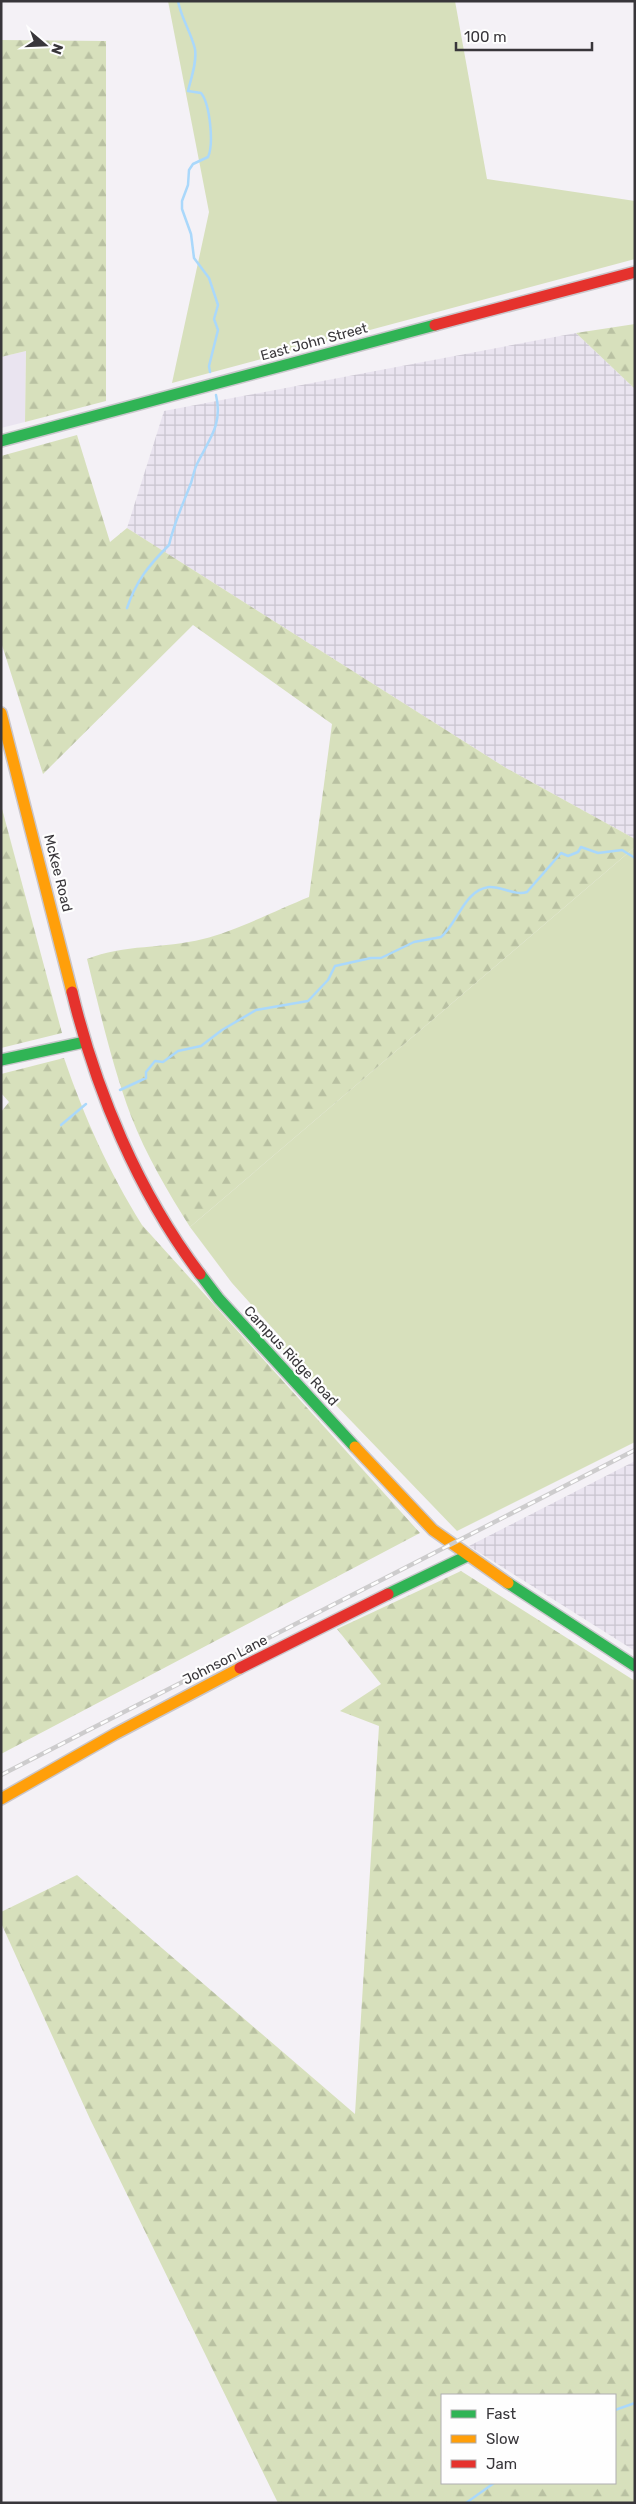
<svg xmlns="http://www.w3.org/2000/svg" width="636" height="2504" font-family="Rubik,sans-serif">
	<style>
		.built { fill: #eae4f0 }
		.industrial { fill: url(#industrial-grid) }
		.grass { fill: #d7e0bc }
		.forest { fill: url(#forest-firs); fill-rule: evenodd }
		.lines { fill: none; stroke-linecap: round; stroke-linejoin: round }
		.stream { stroke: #aad8fb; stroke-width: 2.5 }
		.fast-casing { stroke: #c9c6cb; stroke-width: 14 }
		.slow-casing { stroke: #c9c6cb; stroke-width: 14 }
		.jam-casing { stroke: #c9c6cb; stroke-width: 14 }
		.fast { stroke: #30b455; stroke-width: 11 }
		.slow { stroke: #ff9f0a; stroke-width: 11 }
		.jam { stroke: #e5322d; stroke-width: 11 }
		.rail-casing { stroke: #cdcccd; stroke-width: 4.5 }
		.rail { stroke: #fefefe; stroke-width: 2.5; stroke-dasharray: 8; stroke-linecap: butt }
		.labels { text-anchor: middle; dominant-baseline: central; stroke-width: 4.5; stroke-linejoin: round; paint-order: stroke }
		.street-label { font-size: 14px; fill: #38363a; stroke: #fefefe }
	</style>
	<defs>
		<pattern id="industrial-grid" width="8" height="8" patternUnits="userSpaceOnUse" patternTransform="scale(1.25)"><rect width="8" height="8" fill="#eae4f0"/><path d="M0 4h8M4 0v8" fill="none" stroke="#c9c4cf"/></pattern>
		<pattern id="forest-firs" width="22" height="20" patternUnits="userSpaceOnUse" patternTransform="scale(1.25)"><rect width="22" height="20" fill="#d7e0bc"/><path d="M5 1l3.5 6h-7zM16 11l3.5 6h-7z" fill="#b9c1a2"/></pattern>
	</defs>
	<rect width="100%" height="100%" fill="#f4f1f6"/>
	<path class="built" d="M26,351l-1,71 -24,6v-71z"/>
	<g class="industrial">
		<path d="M576,333l59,56v450l-129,-71 -379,-240 37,-117z"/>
		<path d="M635,1461v190l-166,-105z"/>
	</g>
	<g class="grass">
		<path d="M168,1h287l32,178 148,22v58l-463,124 37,-171z"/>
		<path d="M635,847v595l-178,89 -178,-185 5,-5 -52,-58 -42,-56z"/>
	</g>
	<g class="forest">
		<path d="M1,40l105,1v360l-81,21 1,-71 -25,6z"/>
		<path d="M635,324v65l-59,-56z"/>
		<path d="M77,435l33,107 17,-14 379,240 129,71v8l-445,380c-22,-35 -44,-72 -59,-111 -19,-51 -31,-104 -44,-157 37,-15 77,-10 116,-20 32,-8 74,-29 106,-42l23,-173 -139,-99 -150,149 -42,-132v-186z"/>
		<path d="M1,805l61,228 -61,15z"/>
		<path d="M64,1058c21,61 44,112 78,167l278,308 -419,221v-642l8,-10 -8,-9v-19z"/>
		<path d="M461,1571l174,110v822h-357l-188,-384 -89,-196v-11l76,-37 278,239 24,-388 -39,-15 41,-27 -44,-55zM615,2395v88h-173v-88z"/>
	</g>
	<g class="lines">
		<g class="stream">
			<path d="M178,1c3,17 13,31 17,48 2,14 -4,29 -7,42l13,2c9,11 13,51 7,64l-15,7 -4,6 -1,15 -6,16v8l9,25 3,24 15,20 9,27 -4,14 4,11 -9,36 1,6"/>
			<path d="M127,608c9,-27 22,-43 42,-63 5,-22 14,-41 22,-62 2,-6 3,-13 6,-19 12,-25 26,-39 19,-69"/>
			<path d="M120,1090l26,-12v-6l9,-11 8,1 15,-11 23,-5 21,-16 34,-20 52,-9 20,-21 7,-14 36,-8h10l33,-16 27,-5c17,-14 23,-47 48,-50 13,-1 25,9 38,5l34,-39 7,3 10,-4 3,-5 17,6 24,-3 13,8"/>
			<path d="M61,1125l25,-21"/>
			<path d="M615,2410l20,-7"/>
			<path d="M466,2503l28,-20"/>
		</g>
		<g class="fast-casing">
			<g id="fast">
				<path d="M1,441l434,-116"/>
				<path d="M1,1060l83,-18"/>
				<path d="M200,1274l19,25 136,148"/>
				<path d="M508,1583l127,83"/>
				<path d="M388,1594l79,-38"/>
			</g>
		</g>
		<g class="slow-casing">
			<g id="slow">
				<path d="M1,713l71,279"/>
				<path d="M355,1447l78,83 75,53"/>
				<path d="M1,1799l114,-65 125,-66"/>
			</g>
		</g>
		<g class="jam-casing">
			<g id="jam">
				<path d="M435,325l200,-53"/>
				<path d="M72,992c24,99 66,200 128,282"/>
				<path d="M240,1668l148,-74"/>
			</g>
		</g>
		<use href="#fast" class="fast"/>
		<use href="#slow" class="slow"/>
		<use href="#jam" class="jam"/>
		<g class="rail-casing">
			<path id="rail" d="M1,1775l634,-325"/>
		</g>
		<use href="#rail" class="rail"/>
	</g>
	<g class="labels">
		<g class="street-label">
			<text transform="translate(314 342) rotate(-15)">East John Street</text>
			<text transform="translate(58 873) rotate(76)">McKee Road</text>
			<text transform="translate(291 1356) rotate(47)">Campus Ridge Road</text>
			<text transform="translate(225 1660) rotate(-27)">Johnson Lane</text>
		</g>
	</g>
	<rect width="636" height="2504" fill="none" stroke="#38363a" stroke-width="5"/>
	<rect x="441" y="2394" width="175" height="90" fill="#fefefe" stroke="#afaeb0"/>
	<rect x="451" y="2410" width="25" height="8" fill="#30b455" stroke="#afaeb0"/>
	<text x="486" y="2419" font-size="15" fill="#38363a">Fast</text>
	<rect x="451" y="2435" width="25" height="8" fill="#ff9f0a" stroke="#afaeb0"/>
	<text x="486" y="2444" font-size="15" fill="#38363a">Slow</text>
	<rect x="451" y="2460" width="25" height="8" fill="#e5322d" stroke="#afaeb0"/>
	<text x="486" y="2469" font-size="15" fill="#38363a">Jam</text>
	<g transform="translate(45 45) rotate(109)" stroke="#fefefe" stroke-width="4" paint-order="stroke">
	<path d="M0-4L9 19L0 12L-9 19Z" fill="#38363a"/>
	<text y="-8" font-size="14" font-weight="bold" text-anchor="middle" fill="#38363a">N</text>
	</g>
	<path d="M456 42v8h136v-8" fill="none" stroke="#38363a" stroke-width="2.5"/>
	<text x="464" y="42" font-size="15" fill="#38363a" stroke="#fefefe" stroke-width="4" paint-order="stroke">100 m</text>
</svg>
